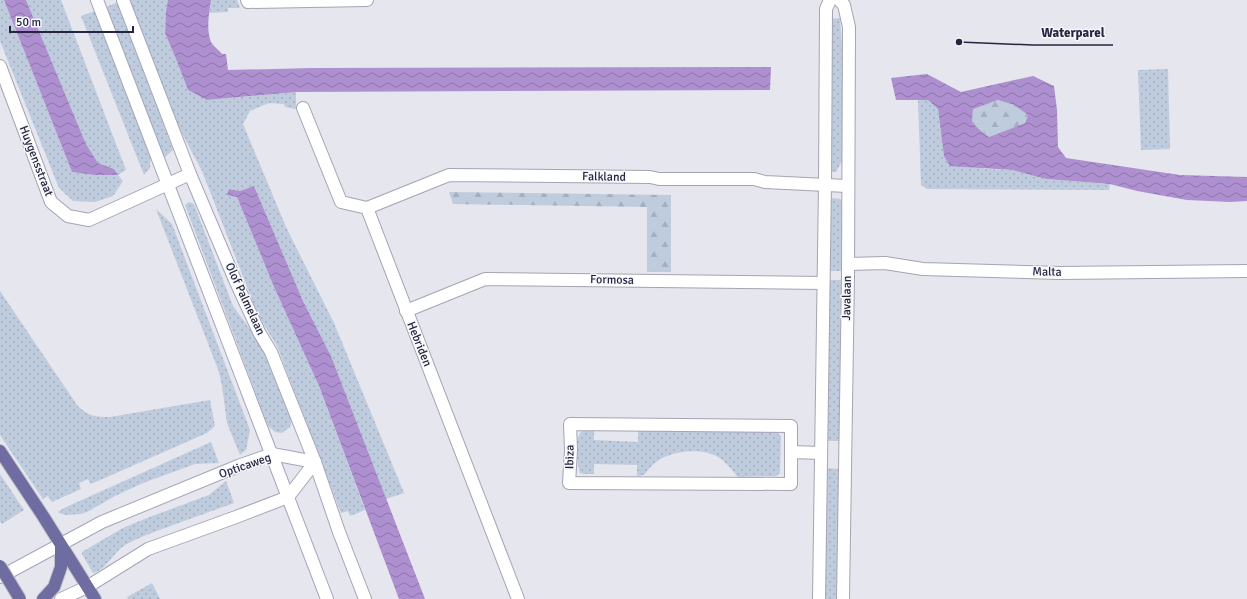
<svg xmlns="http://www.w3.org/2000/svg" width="1247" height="599" font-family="Signika,sans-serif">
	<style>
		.grass { fill: url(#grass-dots) }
		.forest { fill: url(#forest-firs) }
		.water { fill: url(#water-waves); fill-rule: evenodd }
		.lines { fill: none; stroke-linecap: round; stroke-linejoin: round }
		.street-casing { stroke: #a4a4b3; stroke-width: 14 }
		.secondary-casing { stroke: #a4a5b9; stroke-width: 14 }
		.primary-casing { stroke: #c2c2ca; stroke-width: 14 }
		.street { stroke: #fff; stroke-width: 12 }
		.secondary { stroke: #fff; stroke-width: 12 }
		.primary { stroke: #6f6ca2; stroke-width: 12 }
		.primary-bridge-casing { stroke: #c2c2ca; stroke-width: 14; stroke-linecap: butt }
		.primary-bridge { stroke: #6f6ca2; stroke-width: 12 }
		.labels { text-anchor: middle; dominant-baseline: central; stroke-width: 3; stroke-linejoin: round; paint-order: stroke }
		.street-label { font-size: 12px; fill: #262540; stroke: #f6f7fa }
		.leader { fill: none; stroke: #262540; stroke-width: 1.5 }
		.callout-dot { fill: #262540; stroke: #f6f7fa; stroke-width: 1.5 }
		.callout-label { font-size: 13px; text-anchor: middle; font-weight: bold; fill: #262540; stroke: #f6f7fa; stroke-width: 3; stroke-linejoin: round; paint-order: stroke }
	</style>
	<defs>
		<pattern id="grass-dots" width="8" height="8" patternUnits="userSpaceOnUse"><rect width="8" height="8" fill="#bfccde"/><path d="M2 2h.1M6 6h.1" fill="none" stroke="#a4afc0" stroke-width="1.8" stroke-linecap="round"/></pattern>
		<pattern id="forest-firs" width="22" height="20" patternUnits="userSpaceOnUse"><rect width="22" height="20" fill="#bfccde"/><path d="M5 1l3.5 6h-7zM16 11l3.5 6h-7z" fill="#a4afc0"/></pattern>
		<pattern id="water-waves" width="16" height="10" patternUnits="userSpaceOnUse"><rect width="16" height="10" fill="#ae90d0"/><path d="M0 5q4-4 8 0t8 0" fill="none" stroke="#8d75aa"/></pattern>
	</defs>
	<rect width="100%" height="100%" fill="#e5e6ee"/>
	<g class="grass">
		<path d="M0,0h4l68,172 22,3h24l-4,-6 -16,-6 -12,-19 -60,-144h35l65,170 -8,5 5,6 -10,15 -18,6 -22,-1 -14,-13 -59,-147z"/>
		<path d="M129,0h39l-2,11 -1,22 11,26 12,31 20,10 88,-8v17l-11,-2 -1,-3 -15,-1 -19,8 -7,13 43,103 48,96 70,170 -18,6 -55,-143 -28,-55 -49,-115 -14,5 -11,-2 8,8 37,90 45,99 46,124 -15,6 -2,-5 -7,2 -64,-167 -19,-31 -56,-144 -25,-47z"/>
		<path d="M211,0h26l3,8h-12v4l-19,1z"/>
		<path d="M118,2l55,148 -9,8 -58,-151z"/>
		<path d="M95,11l56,142 -1,15 -6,7 -63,-159z"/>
		<path d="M840,18l3,44 -1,99 -6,11h-4l-1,-153z"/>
		<path d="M1168,69l2,80 -29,1 -3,-80z"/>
		<path d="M918,100h10l10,9 6,47 41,13 27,1 34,9 64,5 -1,6 -182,-1 -6,-4z"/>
		<path d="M832,198l8,1 2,3 -1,69h-13l2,-70z"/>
		<path d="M189,202l5,2 39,102 27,37 8,15 24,62 -2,7 -8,6 -7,-1 -7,-6 -83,-221z"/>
		<path d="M156,209l16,15 78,206 -4,20 -6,5 -13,-32 -5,-37 -3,-14z"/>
		<path d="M828,280h13l-2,161h-12z"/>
		<path d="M0,291l77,114c11,11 17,12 33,12l100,-17 5,26 -8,7 -116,51 -3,-5 -9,4 2,6 -29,13 -4,-6 -5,3 -43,-64z"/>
		<path d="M583,430h11v10l44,2v-11l138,1 5,4 -1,37 -4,3 -38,1c-6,-7 -12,-15 -20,-20 -17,-10 -49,-6 -63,6 -4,3 -8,8 -11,12l-7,1v-11l-43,-1v10h-10l-4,-1c-3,-11 -7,-35 3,-43z"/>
		<path d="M211,442l8,21 -24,1 -52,19 -28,13 -28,16 -7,2 -14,1 -7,-2 -1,-1 6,-4z"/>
		<path d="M827,468l12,1 -1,130h-13z"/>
		<path d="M0,474l24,36 -22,14 -2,-3z"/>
		<path d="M226,481l8,22c-23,8 -46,17 -69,25 -14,5 -27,10 -40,17 -11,7 -20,26 -32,28l-11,-19v-2l41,-24 24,-10 62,-23z"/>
		<path d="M152,583l8,16h-32l-1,-2z"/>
	</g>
	<g class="forest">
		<path d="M998,100l16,5 14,10 -3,8 -36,14 -8,-6 -9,-9 1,-14z"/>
		<path d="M449,192l222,3v77h-24v-65l-194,-3z"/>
	</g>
	<g class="water">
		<path d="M4,0h22l60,144 12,19 16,6 4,6h-24l-22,-3z"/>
		<path d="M168,0h43c-2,13 -5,29 0,42 2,4 8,8 11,12h4l2,16 84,-2 459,-1 -1,23 -474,2 -89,8 -19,-10 -12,-31 -11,-26 1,-22z"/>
		<path d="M927,74l34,18 72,-16 21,10 3,24 1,37 8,11 114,17 67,2v24l-17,1 -43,-2 -50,-9 -27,-7 -64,-5 -34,-9 -62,-4 -6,-10 -6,-47 -10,-9h-32l-5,-22zM998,100l16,5 14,10 -3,8 -36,14 -8,-6 -9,-9 1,-13z"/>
		<path d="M254,186l49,115 28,55 94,243h-26l-80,-213 -45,-99 -37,-90 -10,-2 2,-6 11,2z"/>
	</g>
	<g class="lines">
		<g class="street-casing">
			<g id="street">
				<path d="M247,0l1,2 119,-2"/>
				<path d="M839,0l5,5 5,22 -1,249 -5,323"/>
				<path d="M0,66l51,136 17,14 21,4 101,-46"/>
				<path d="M303,108l38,94 26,6 151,391"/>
				<path d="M367,208l82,-33 201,2 9,2h95l11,3 82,4"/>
				<path d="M848,264l37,-1 38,6 137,4 187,-2"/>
				<path d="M406,311l79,-32 338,4"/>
				<path d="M791,452v32l-222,-1 2,-33 -1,-26 221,2v26l30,1"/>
				<path d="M819,599l6,-415 1,-175 4,-9"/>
			</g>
		</g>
		<g class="secondary-casing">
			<g id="secondary">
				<path d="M97,0l230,599"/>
				<path d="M123,0l67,174 45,106 24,52 12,20 44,110 24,70 26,67"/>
				<path d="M0,577l102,-55 136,-56 34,-12 43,8"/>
				<path d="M61,599l26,-12 61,-38 88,-32 52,-20 27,-35"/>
			</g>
		</g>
		<g class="primary-casing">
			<g id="primary">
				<path d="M0,451l43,65 52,83"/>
				<path d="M43,599l11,-12 7,-20v-21"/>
			</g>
		</g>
		<use href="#street" class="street"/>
		<use href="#secondary" class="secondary"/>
		<use href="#primary" class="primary"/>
		<g class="primary-bridge-casing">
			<path id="primary-bridge" d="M0,566l20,33"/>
		</g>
		<use href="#primary-bridge" class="primary-bridge"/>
	</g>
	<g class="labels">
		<g class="street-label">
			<text transform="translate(36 161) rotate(69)">Huygensstraat</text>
			<text transform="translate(604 177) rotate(1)">Falkland</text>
			<text transform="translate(1047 272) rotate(1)">Malta</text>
			<text transform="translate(612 280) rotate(1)">Formosa</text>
			<text transform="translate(847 298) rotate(-89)">Javalaan</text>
			<text transform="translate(245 299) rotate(65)">Olof Palmelaan</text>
			<text transform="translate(419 344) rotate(68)">Hebriden</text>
			<text transform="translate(570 457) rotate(-89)">Ibiza</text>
			<text transform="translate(245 466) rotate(-19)">Opticaweg</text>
		</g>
	</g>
	<path class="leader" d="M959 42L1033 45H1113"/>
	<circle class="callout-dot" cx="959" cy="42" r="4"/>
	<g class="callout-label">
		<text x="1073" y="37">Waterparel</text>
	</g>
	<path d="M10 26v6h123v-6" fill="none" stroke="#262540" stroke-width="2"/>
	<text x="16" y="26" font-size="12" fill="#262540" stroke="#f6f7fa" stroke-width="3" paint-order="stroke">50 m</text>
</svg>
